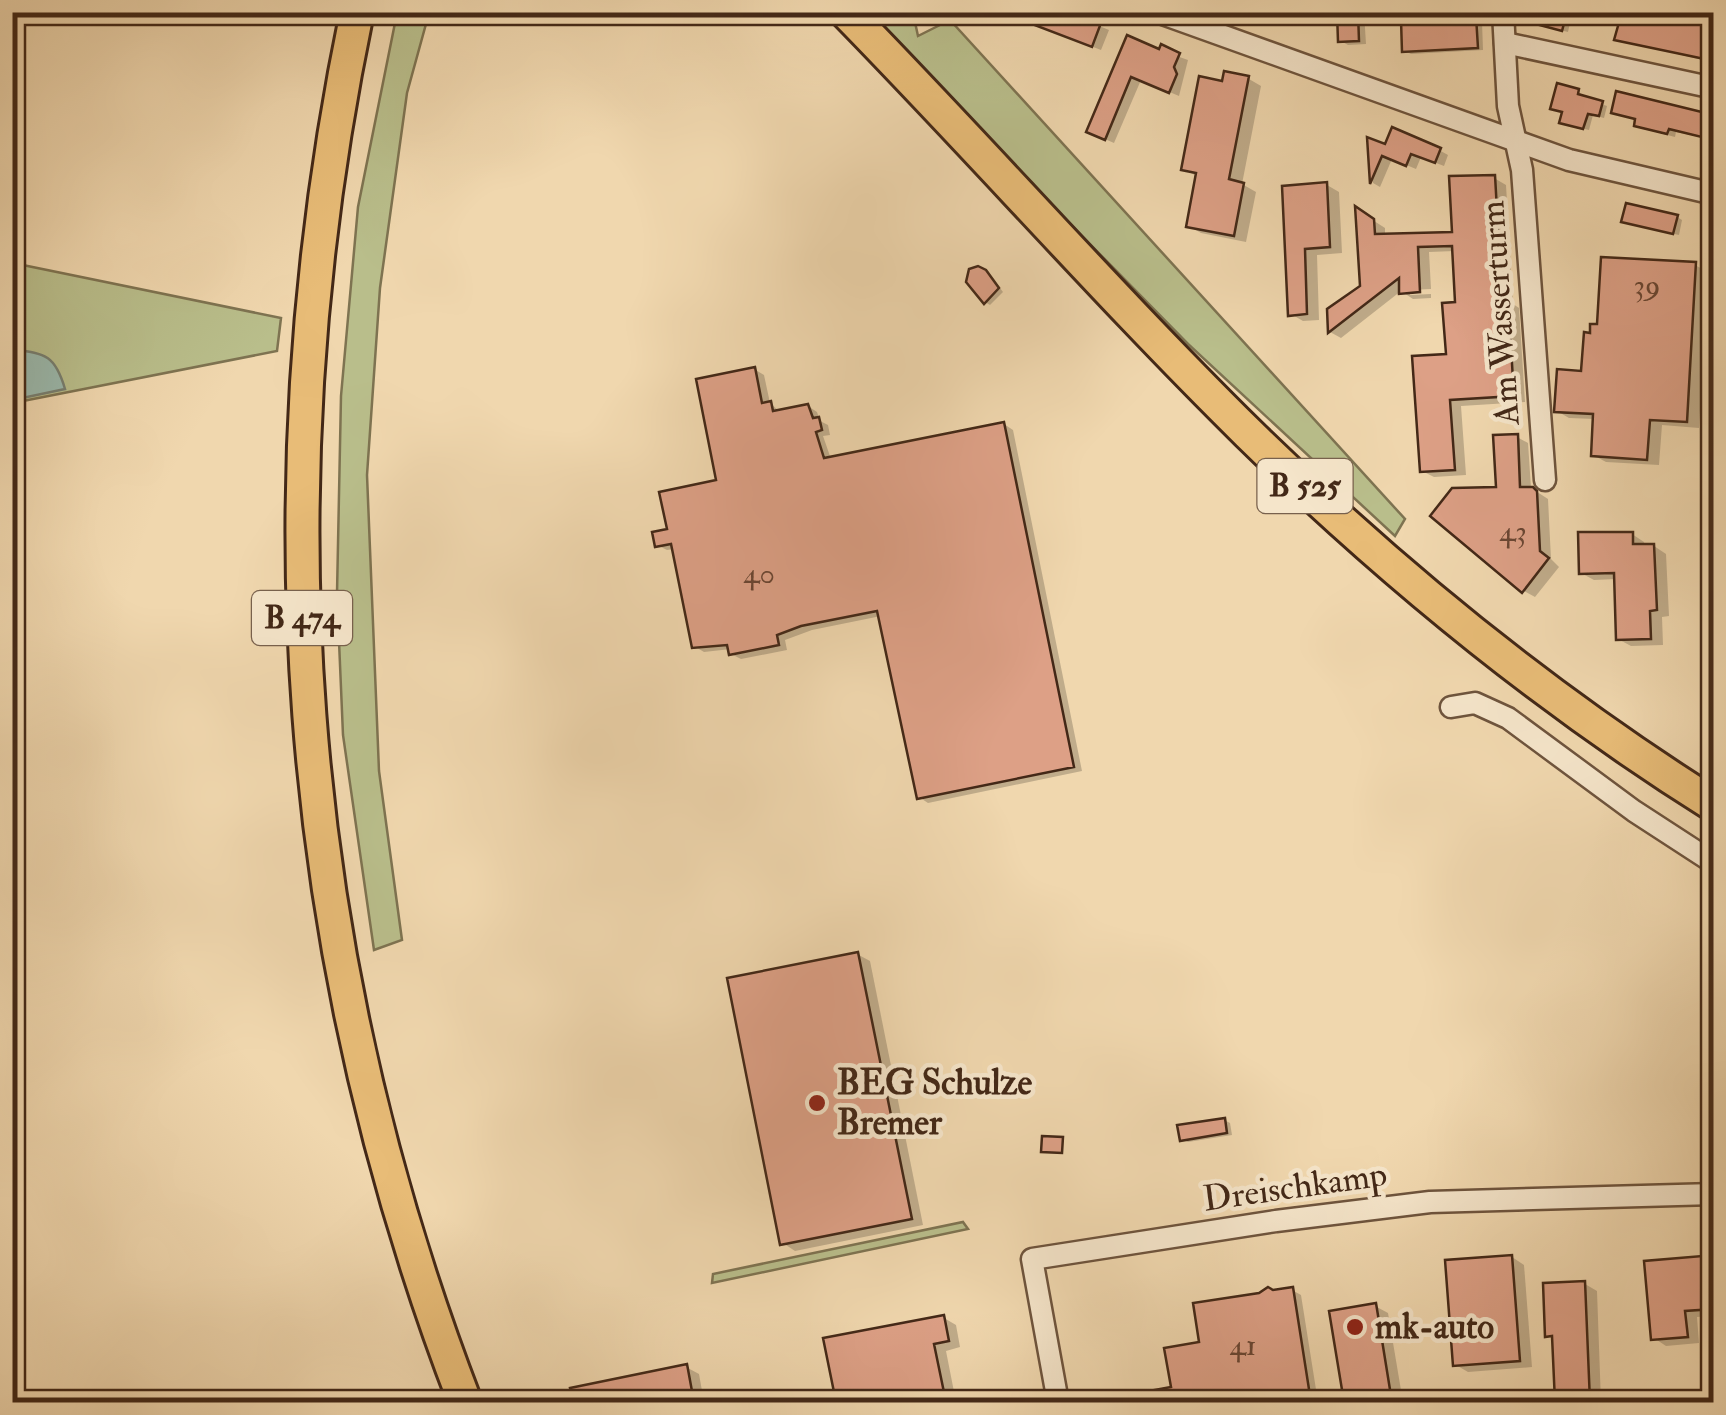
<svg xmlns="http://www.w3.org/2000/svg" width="1726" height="1415" font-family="'IM FELL Double Pica',serif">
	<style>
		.green { fill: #b9be8b; stroke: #7e7351; stroke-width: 2.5 }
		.water { fill: #9ab9ad; stroke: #777f71; stroke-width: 2.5 }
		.shadow { fill: #0003 }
		.building { fill: #dda086; stroke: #432817; stroke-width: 2.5 }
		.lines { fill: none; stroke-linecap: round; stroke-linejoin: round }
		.minor-casing { stroke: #6e543d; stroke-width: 25 }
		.primary-casing { stroke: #432817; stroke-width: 38 }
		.minor { stroke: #f5e5ca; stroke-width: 20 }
		.primary { stroke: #e8bc77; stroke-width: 32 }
		.poi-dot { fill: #8f2418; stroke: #f5e5ca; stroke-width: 4 }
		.labels { text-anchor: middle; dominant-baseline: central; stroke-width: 9; stroke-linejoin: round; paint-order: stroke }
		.number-label { font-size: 30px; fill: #6a4633 }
		.shield { fill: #f5e5ca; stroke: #78614d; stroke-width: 2.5 }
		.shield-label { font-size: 32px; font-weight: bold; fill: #432817 }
		.street-label { font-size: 35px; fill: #432817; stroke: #f5e5ca }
		.poi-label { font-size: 35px; font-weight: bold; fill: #432817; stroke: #f5e5ca; text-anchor: start }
	</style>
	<rect width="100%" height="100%" fill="#f0d7ae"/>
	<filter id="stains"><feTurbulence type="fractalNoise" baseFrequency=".002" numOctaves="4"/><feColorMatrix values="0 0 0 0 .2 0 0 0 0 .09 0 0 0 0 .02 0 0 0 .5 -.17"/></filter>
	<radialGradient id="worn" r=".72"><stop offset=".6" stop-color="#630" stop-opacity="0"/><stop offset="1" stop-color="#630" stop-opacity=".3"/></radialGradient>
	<g class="green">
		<path d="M397,13h32l-22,80 -27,195 -13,187 12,296 23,169 -28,10 -31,-215 -6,-141 4,-198 17,-189z"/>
		<path d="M863,13h50l5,23 32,-16 455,499 -10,17 -207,-192z"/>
		<path d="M13,263l268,55 -4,33 -264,52z"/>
		<path d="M963,1222l5,7 -256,54 1,-9z"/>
	</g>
	<path class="water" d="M13,349c33,5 42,6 52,40l-52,11z"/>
	<g class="shadow">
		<path d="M1023,12h42l44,18 -8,20 -59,-23z"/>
		<path d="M1250,12h65l1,11 -58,3 -7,-4z"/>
		<path d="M1339,12h25l2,32 -18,1 -7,-4z"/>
		<path d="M1403,12h36l1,7 35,-1 7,4 1,28 -72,4 -6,-3z"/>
		<path d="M1541,12h27l3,6 -3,14 -24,-6z"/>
		<path d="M1714,31v32l-97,-24z"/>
		<path d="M1128,39l60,21 -9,36 -38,-16 -27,63 -16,-7z"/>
		<path d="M1226,74l23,5 12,7 -19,98 14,8 -10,50 -45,-9 -12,-7 9,-49 -14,-8z"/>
		<path d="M1578,92l5,3v3l24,8 -3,12 -11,-3 -4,15 -22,-5 -3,-12z"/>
		<path d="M1614,112l100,4v24l-38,-8 -1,5 -31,-8 -8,-4 1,-5z"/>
		<path d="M1370,140l17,8 52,2 9,5 -4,11 -23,-9 -5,12 -24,-10 -12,28 -7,-4z"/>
		<path d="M1494,178l12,7 7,119 6,4 6,94 -64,4 5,69 -32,2 -12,-6 36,-167 -3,-53 -26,1 2,37 -21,1v5l21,-1v4l-18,1 -12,-8 -60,47 -11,-6v-21l32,-23 -5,-78 28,18v9l69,-3z"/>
		<path d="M1327,185l12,7 3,61 -25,2 2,65 -16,1 -12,-7 -7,-126z"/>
		<path d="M1677,217l5,3 -3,15 -50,-11z"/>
		<path d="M1695,265l13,7 -9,156 -37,-3 -3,40 -53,-3 -13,-7 2,-36 -26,-1 -12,-7 27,-38 15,-46z"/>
		<path d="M978,269l13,7 12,16 -13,13 -5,-3z"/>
		<path d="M754,369l10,6 6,28 10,9 28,-6 9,6 3,9 8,4 2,10 -7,1 8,23 173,-35 9,6 69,341 -154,32 -9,-6 -38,-181 -69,14 -27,10 2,10 -46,9 -10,-5v-5l-27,3 -10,-6 -20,-97 -7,1 -10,-5 62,-63z"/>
		<path d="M1517,437l11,6 3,45 17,11 3,60 8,8 -24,30 -11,-6 -26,-101z"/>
		<path d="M1632,534l12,8 1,5 9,-1 12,8 3,62 -7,1 1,28 -32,1 -13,-7 -2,-60 -22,1 -13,-7z"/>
		<path d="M857,954l13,7 53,264 -128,26 -12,-8z"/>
		<path d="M1224,1120l6,3 2,12 -44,7 -6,-3z"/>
		<path d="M1512,1257l12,8 8,102 -64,5 -12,-7z"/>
		<path d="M1714,1258v58l-17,1 2,26 -33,3 -12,-8z"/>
		<path d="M1585,1284l12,7 4,111h-43l-3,-62 -8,-5z"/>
		<path d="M1292,1290l9,5 17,107h-170l-1,-8 27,-4 28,-46 71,-51z"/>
		<path d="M1375,1306l13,7 15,89h-55z"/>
		<path d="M944,1318l12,7 4,22 -14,4 10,51h-118l-12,-62z"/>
		<path d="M686,1367l13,7 5,28h-129l-2,-12z"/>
	</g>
	<g class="building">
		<path d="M1075,12l26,11 -9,24 -86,-33z"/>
		<path d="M1337,12h21l1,29 -21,1z"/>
		<path d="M1539,12h28l-5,19 -26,-7z"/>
		<path d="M1622,12h18l29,8 1,-3 44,10v34l-100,-21z"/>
		<path d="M1454,16h22l2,32 -76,4 -1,-32z"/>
		<path d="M1127,35l32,14 2,-5 19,9 -6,14 3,7 -8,19 -38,-16 -26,63 -19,-8z"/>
		<path d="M1224,71l25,5 -20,103 15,4 -10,53 -48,-9 10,-54 -15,-3 18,-94 23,5z"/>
		<path d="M1557,83l22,6 -1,5 25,7 -4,15 -11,-2 -5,15 -24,-6 3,-11 -12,-3z"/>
		<path d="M1616,91l98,24v25l-45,-11 -2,5 -33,-8 1,-7 -24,-6z"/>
		<path d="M1392,127l49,21 -6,15 -24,-9 -5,12 -24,-10 -12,28 -3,-47 18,7z"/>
		<path d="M1495,175l7,124h6l6,97 -64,4 5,70 -35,2 -8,-116 34,-2 -4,-51 13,-1 -3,-56 -34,1 2,45 -21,2v-16l-71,55 -1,-24 33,-23 -5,-80 19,13 1,15 77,-2 -3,-56z"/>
		<path d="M1327,182l3,65 -25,2 2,65 -19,2 -6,-130z"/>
		<path d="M1626,203l52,12 -5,19 -52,-12z"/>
		<path d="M1601,257l95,5 -9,160 -37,-2 -3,40 -56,-4 2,-42 -39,-2 3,-43 24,2 3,-39 6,1v-9h7z"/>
		<path d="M978,266l8,4 13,18 -15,16 -18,-22 3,-13z"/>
		<path d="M755,367l7,36 9,-2 2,10 35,-7 5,14 6,-1 3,13 -6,2 8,26 180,-36 70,345 -157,32 -40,-188 -76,15 -24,9 2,10 -50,10 -2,-10 -35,3 -21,-104 -16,3 -3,-15 15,-3 -8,-37 57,-12 -20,-101z"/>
		<path d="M1518,434l2,53h13l4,4 3,60 9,7 -27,35 -92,-77 22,-28 44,-1 -3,-52z"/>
		<path d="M1578,532h55v12h21l3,66 -7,1 1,28 -35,1 -2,-67 -35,1z"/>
		<path d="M858,952l54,267 -132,26 -53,-267z"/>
		<path d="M1225,1118l2,15 -47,8 -3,-16z"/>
		<path d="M1042,1136l21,1 -1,16 -21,-1z"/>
		<path d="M1512,1255l8,106 -67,5 -8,-106z"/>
		<path d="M1714,1255v54l-29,2 3,26 -37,3 -7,-79z"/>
		<path d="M1585,1281l5,121h-35l-3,-66 -7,1 -2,-54z"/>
		<path d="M1268,1287l5,3 20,-3 18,115h-183l-1,-7 44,-8 -7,-39 35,-6 -6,-39 66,-10z"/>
		<path d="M1376,1303l16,99h-48l-15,-91z"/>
		<path d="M944,1315l5,26 -15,3 12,58h-110l-13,-64z"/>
		<path d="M687,1364l7,38h-121l-3,-14z"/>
	</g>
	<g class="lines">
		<g class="minor-casing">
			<g id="minor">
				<path d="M1157,12l412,148 145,34"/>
				<path d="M1503,12l5,94 14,64 23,310"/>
				<path d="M1505,43l209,45"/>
				<path d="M1451,707l24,-4 33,15 126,93 80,52"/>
				<path d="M1058,1402l-26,-143 244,-38 154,-19 284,-8"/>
			</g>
		</g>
		<g class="primary-casing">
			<g id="primary">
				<path d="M357,12c-98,471 -65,941 108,1390"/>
				<path d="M846,12c136,139 264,285 402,421 142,139 297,266 466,372"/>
			</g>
		</g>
		<use href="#minor" class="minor"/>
		<use href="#primary" class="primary"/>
	</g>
	<g class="poi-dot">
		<circle cx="817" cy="1103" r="10"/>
		<circle cx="1355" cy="1327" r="10"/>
	</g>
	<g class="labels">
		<g class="number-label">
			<text x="1647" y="285">39</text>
			<text x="1513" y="531">43</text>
			<text x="759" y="573">40</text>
			<text x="1243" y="1345">41</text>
		</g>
		<g class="shield">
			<rect x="1257.5" y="459" width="95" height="54" rx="8"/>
			<rect x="252" y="591" width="100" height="54" rx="8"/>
		</g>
		<g class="shield-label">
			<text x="1305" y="486">B 525</text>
			<text x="302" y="618">B 474</text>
		</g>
		<g class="street-label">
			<text transform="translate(1500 313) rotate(-94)">Am Wasserturm</text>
			<text transform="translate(1295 1187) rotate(-8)">Dreischkamp</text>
		</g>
		<g class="poi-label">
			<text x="837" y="1083">BEG Schulze<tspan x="837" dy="40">Bremer</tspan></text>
			<text x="1375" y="1327">mk-auto</text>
		</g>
	</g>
	<rect width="1726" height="1415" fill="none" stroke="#f0d7ae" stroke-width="50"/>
	<rect x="15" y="15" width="1696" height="1385" fill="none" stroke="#432817" stroke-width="5"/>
	<rect x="25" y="25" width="1676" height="1365" fill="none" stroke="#432817" stroke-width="2.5"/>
	<rect width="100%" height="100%" filter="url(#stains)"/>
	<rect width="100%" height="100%" fill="url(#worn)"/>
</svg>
